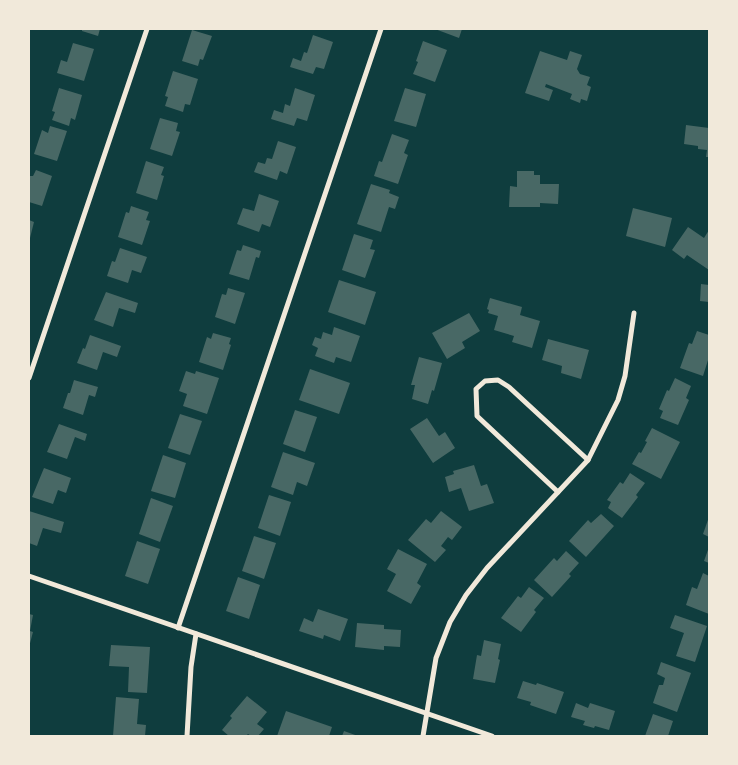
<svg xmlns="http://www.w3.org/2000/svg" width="738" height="765" font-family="'Alegreya Sans',sans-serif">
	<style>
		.building { fill: #486865 }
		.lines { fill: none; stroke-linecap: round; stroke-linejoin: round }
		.minor { stroke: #f1e9da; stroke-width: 5 }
	</style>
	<rect width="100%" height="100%" fill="#0f3d3e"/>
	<g class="building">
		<path d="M82,29h18l-2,7 -16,-5z"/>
		<path d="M435,29h27l-3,9z"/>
		<path d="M192,30l20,6 -9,24 -3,-1 -2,7 -16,-5z"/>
		<path d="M313,35l20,7 -9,27 -8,-2 -3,7 -23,-7 3,-9 8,3 3,-9 3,1z"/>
		<path d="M423,41l24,9 -12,32 -22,-8 5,-12 -2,-1z"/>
		<path d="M73,43l21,6 -10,32 -27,-8 4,-13 6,2z"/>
		<path d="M540,51l27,9 3,-9 12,4 -5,14 3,5 10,3 -3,8 4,2 -4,14 -6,-2 -1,4 -10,-4 2,-5 -26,-10 -1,3 8,3 -4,11 -24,-8z"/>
		<path d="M173,71l25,8 -8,26 -5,-1 -2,8 -18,-6 3,-9 -3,-1z"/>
		<path d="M59,88l23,7 -7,25 -4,-2 -2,8 -17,-6 3,-8 -3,-1z"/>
		<path d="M295,88l20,7 -8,26 -10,-3 -3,8 -23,-7 3,-9 9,3 2,-9 5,2z"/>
		<path d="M405,88l21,6 -10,33 -22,-6z"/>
		<path d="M160,118l18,5 -2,8 4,1 -8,24 -22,-7z"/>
		<path d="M686,125l23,3v29h-3l1,-7 -9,-1v-3l-14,-2z"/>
		<path d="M50,126l17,5 -10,30 -23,-7 8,-24 6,3z"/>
		<path d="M392,134l17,6 -5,13 4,2 -10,29 -24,-8 5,-15 3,1z"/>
		<path d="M278,141l18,6 -9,27 -7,-3 -3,9 -23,-8 4,-10 7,2 2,-6 5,1z"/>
		<path d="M146,161l18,6 -3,8 3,1 -7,24 -21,-7z"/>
		<path d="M36,170l16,6 -10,30 -13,-4v-26h4z"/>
		<path d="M517,171h17v4h6v9h19l-1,20 -18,-1v4h-31l1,-21 7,1z"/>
		<path d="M371,184l19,6 -1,3 10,4 -4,12 -6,-2 -8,25 -24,-8z"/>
		<path d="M259,194l20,7 -9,26 -8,-3 -3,8 -22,-8 6,-16 11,3z"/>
		<path d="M131,206l18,6 -3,8 4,1 -8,24 -24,-8 8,-25 3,1z"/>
		<path d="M633,208l39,10 -7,29 -39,-11z"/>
		<path d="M29,220l5,2 -5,20z"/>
		<path d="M688,227l16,11 5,-8v40l-22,-15 -3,4 -12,-9z"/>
		<path d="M354,234l19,6 -3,9 5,1 -10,28 -23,-8z"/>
		<path d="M243,245l18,6 -2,7 -3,-1 -7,23 -20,-6 8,-24 4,1z"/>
		<path d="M120,248l27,9 -6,16 -9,-3 -4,13 -21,-7 5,-15 3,1z"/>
		<path d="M339,280l37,12 -11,33 -37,-13z"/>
		<path d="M701,284l8,1v17l-9,-1z"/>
		<path d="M228,288l17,5 -10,31 -20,-7 7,-23 4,1z"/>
		<path d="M106,292l32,11 -3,10 -16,-5 -6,19 -19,-7z"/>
		<path d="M490,298l32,9 -2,8 20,6 -8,27 -20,-6 2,-6 -20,-6 4,-14 -10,-3 1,-3 -2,-1z"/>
		<path d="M469,313l11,18 -18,11 3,6 -18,11 -15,-26z"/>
		<path d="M334,327l26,9 -9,26 -15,-5 -2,6 -19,-7 3,-8 -6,-3 3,-8 6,2 2,-7 9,3z"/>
		<path d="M697,331l12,4v22l-6,19 -23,-8 9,-25 3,1z"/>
		<path d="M213,333l18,5 -2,6 2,1 -8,25 -24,-8 8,-25 4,2z"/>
		<path d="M90,335l31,11 -4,11 -14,-5 -6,18 -20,-7 6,-15 2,1z"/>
		<path d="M548,339l41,11 -8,29 -20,-6 1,-7 -20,-6z"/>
		<path d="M419,357l23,6 -8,28 -2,-1 -4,14 -16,-5 3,-14h-4z"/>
		<path d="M310,369l40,14 -11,31 -40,-14z"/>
		<path d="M186,371l9,3 1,-3 23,7 -12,36 -24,-8 4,-12 -8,-3z"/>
		<path d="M675,378l16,8 -5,12 3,2 -11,25 -18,-7 3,-7 -4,-2 8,-19 2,1z"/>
		<path d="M74,380l24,7 -3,10 -6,-2 -6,20 -20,-7 5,-15h2z"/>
		<path d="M295,410l22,7 -12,35 -22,-8z"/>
		<path d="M180,414l22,7 -12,34 -22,-7z"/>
		<path d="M427,418l12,18 6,-4 10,16 -22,15 -23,-34z"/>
		<path d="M59,424l28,10 -2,7 -10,-4 -8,22 -20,-7z"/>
		<path d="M652,428l28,14 -19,37 -29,-15 7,-12 2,1 6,-11 -2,-1z"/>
		<path d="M283,452l32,11 -8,23 -10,-4 -4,13 -22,-8z"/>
		<path d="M163,455l23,8 -11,35 -24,-7z"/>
		<path d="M474,465l7,21 6,-2 7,19 -25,8 -8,-23 -12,4 -4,-15 9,-3 -1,-3z"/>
		<path d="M44,468l27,10 -5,15 -8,-3 -5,14 -21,-7z"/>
		<path d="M630,473l15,10 -9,12 2,2 -16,21 -14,-10 3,-6 -4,-2 13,-18 3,2z"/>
		<path d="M269,495l22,7 -11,34 -22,-8z"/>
		<path d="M151,498l22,8 -13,36 -21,-8z"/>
		<path d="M29,511l35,11 -3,11 -18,-5 -6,18 -8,-3z"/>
		<path d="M441,511l21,16 -10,13 -4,-3 -7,9 5,4 -11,12 -27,-22 18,-21 5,4z"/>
		<path d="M601,514l13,12 -28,31 -17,-16 19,-21 3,3z"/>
		<path d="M709,517v20l-6,-3z"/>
		<path d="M254,536l22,7 -12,36 -22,-8z"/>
		<path d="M137,541l23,8 -12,35 -23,-8z"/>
		<path d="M709,547v16l-5,-2z"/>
		<path d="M398,549l29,15 -10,19 4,3 -10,18 -24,-13 9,-17 -9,-5z"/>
		<path d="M566,551l13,12 -10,11 2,2 -19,21 -18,-17 20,-22 3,3z"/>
		<path d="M703,573l6,3v38l-23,-9 6,-18 5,2z"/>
		<path d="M238,577l22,8 -11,34 -23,-8z"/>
		<path d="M529,587l15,11 -10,12 2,2 -15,20 -20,-14 17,-22 3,2z"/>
		<path d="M318,609l30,10 -8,22 -16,-6 -1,4 -24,-8 5,-13 9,4z"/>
		<path d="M29,614l4,1 -3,16 3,1 -4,15z"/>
		<path d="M675,615l32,11 -12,36 -19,-6 8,-23 -14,-5z"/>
		<path d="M357,623l27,2v4l17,1 -1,17 -16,-1v4l-29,-3z"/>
		<path d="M484,640l17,4 -3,15 2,1 -5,23 -22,-4 4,-24 4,1z"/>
		<path d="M111,645l39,2 -3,46 -19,-1 1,-25 -20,-1z"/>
		<path d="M661,662l30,11 -14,39 -24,-9 6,-18h4l2,-7 -8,-4z"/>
		<path d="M523,681l13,4 1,-2 27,9 -8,22 -26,-9 1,-3 -14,-4z"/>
		<path d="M247,696l20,16 -10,12 7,5 -6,7h-7l-3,-2 -2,2h-17l-7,-6 10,-12 -2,-2z"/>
		<path d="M116,697l23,2 -2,25 9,1 -1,11h-32z"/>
		<path d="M576,703l12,5 2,-5 25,8 -6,19 -14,-4 -1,2 -11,-3 2,-4 -14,-4z"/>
		<path d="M286,711l46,16 -3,9h-52z"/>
		<path d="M653,714l20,7 -5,15h-23z"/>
		<path d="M344,731l14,5h-16z"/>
	</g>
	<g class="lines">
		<g class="minor">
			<path d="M29,378l118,-349"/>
			<path d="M558,492l-81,-76 -1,-27 9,-8 13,-1 11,7 79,73"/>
			<path d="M29,576l463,160"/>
			<path d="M178,628l203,-599"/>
			<path d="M187,736l4,-69 5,-33"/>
			<path d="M423,736l13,-78 14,-36 16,-27 21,-27 101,-108 30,-60 7,-24 9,-63"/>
		</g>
	</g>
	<rect width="738" height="765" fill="none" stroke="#f1e9da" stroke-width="60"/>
</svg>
